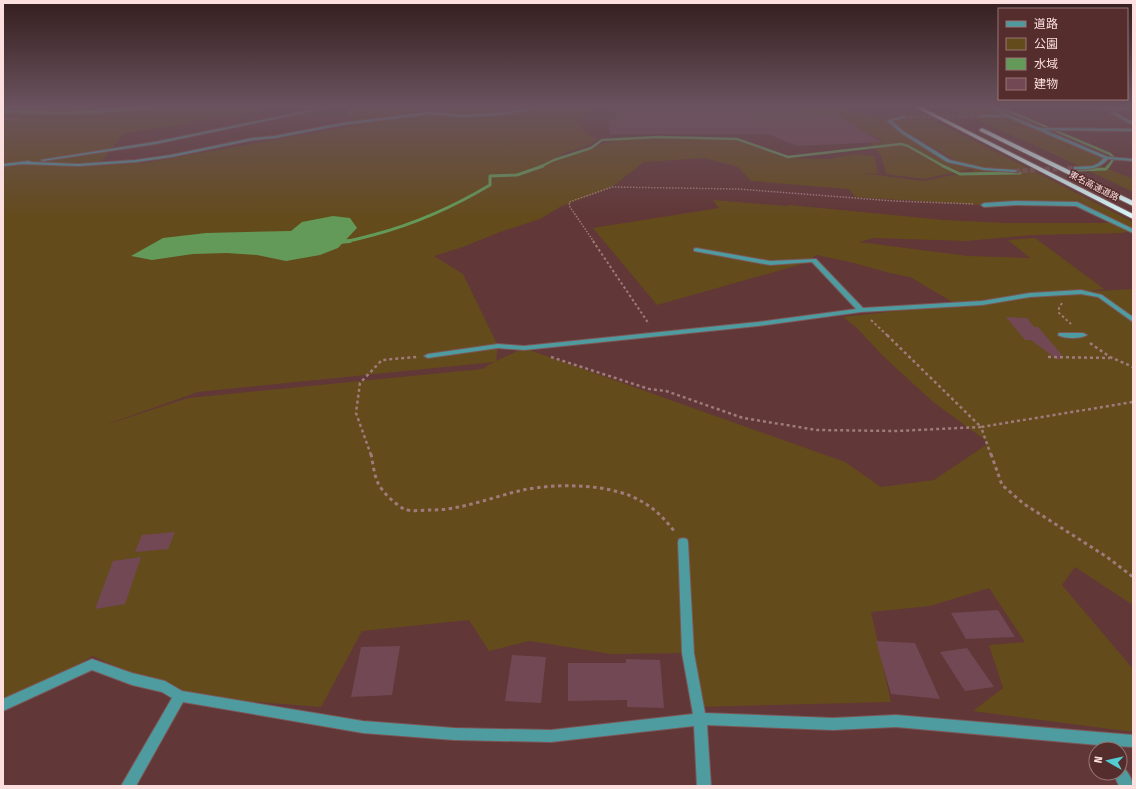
<svg xmlns="http://www.w3.org/2000/svg" width="1136" height="789" font-family="'Fira Sans Condensed','Noto Sans JP',sans-serif">
	<style>
		.green { fill: #644b1c; fill-rule: evenodd }
		.water { fill: #649a59 }
		.lines { fill: none; stroke-linecap: round; stroke-linejoin: round }
		.stream-far2 { stroke: #649a59; stroke-width: 2.5 }
		.stream-far1 { stroke: #649a59; stroke-width: 3 }
		.stream { stroke: #649a59; stroke-width: 4 }
		.building { fill: #724854 }
		.minor-tunnel-far1 { stroke: #785050; stroke-width: 4; stroke-dasharray: 4 2; stroke-linecap: butt }
		.minor-tunnel { stroke: #785050; stroke-width: 5; stroke-dasharray: 5 2.5; stroke-linecap: butt }
		.service-casing { stroke: #7d5555; stroke-width: 2 }
		.minor-casing { stroke: #7d5555; stroke-width: 2 }
		.motorway-casing { stroke: #7d5555; stroke-width: 2 }
		.path-far3 { stroke: #9f7b7b; stroke-width: 1.5; stroke-dasharray: 1.5 1.5; stroke-linecap: butt }
		.path-far2 { stroke: #9f7b7b; stroke-width: 2; stroke-dasharray: 2.5 2.5; stroke-linecap: butt }
		.path-far1 { stroke: #9f7b7b; stroke-width: 2.5; stroke-dasharray: 3 3; stroke-linecap: butt }
		.path { stroke: #9f7b7b; stroke-width: 3; stroke-dasharray: 3.5 3.5; stroke-linecap: butt }
		.service { fill: #4e9ba0; fill-rule: evenodd }
		.minor { fill: #4e9ba0; fill-rule: evenodd }
		.motorway { fill: #d7f7f9; fill-rule: evenodd }
		.labels { text-anchor: middle; dominant-baseline: central; stroke-width: 3; stroke-linejoin: round; paint-order: stroke }
		.far-street-label { font-size: 9px; fill: #fbe0df; stroke: #552d2d }
	</style>
	<rect width="100%" height="100%" fill="#613737"/>
	<g class="green">
		<path d="M3,107h278l-91,15 -2,2 -64,9 -21,27 -9,4 50,-1 253,-45 -46,3 -3,-11 6,-3h176l-17,4 18,1 17,-4v-1h45l-17,13 10,13 11,6c-14,11 -30,10 -41,20l68,-22 113,2 47,19 44,1 27,-5 19,2 4,18 -18,-1 63,8 51,-10 -3,-2 -47,10 -38,-5 -5,-19 -11,-12 14,-1 -50,-27 -41,-3 -37,-5h71l57,11 40,-3 209,107v7l-52,-26 -39,-1 -58,3 -129,-8 -6,-8 -98,-8 -13,-14 -33,-9 -61,4 -32,25 -52,20 -20,12 -40,13 -37,15 -29,9 29,18 35,72 -2,15 28,-13 321,114 36,25 53,-7 55,-37 -57,-42 -49,-45 -26,-28 -14,-11 113,-13 -46,-27 -20,-4 -40,-11 -34,-7 -10,8 -149,42 -64,-77 126,-20 -6,-8 73,6 4,-1 154,15 60,3h107l22,8 -12,2 -90,2 -64,6 -93,-3 -15,4 109,14 62,2 -22,-18 27,-2 69,51 -22,3 51,-3v316l-58,-38 -13,18 71,84v63l-160,-21 30,-23 -14,-43 36,-3 -36,-54 -59,18 -59,6 20,90 -196,5 -7,-54 -77,1 -81,-13 -41,10 -20,-31 -107,11 -41,76 -141,-11 -87,-40 -90,49zM885,124l18,6 66,38c-32,-6 -54,-33 -84,-44zM494,362l-12,7 -294,29 -89,29 99,-35z"/>
		<path d="M948,107h35l124,51 -8,7 34,14v13l-75,-36z"/>
	</g>
	<g class="water">
		<path d="M127,107h28c-51,9 -100,7 -152,6v-3l65,2z"/>
		<path d="M333,216l17,2 7,10 -19,20 -18,7 -34,6 -29,-6 -30,-2 -34,1 -41,6 -21,-4 32,-18 43,-5 85,-2 11,-9z"/>
	</g>
	<g class="lines">
		<g class="stream-far2">
			<path d="M999,107l111,47 4,4 -6,9"/>
			<path d="M1082,107l51,3"/>
			<path d="M540,167l14,-7 37,-12 11,-8 56,-3 79,2 51,18 113,-13 7,2 37,21"/>
		</g>
		<g class="stream-far1">
			<path d="M943,166l17,8 60,-1"/>
			<path d="M1078,170l28,-1 2,-3"/>
			<path d="M337,242c13,0 24,-4 36,-7 42,-11 80,-28 117,-50v-9l27,-1 26,-9"/>
		</g>
		<path class="stream" d="M337,242l13,-1"/>
	</g>
	<g class="building">
		<path d="M613,107l165,1 51,7 7,-1 45,28 -84,4 -29,-12h-158l-2,-14h8z"/>
		<path d="M1006,317l21,1 7,9h4l24,28 -4,5 -27,-20h-6z"/>
		<path d="M175,532l-7,17 -33,3 7,-17z"/>
		<path d="M141,557l-16,47 -30,5 18,-48z"/>
		<path d="M998,610l17,27 -49,2 -15,-26z"/>
		<path d="M876,641l39,2 25,56 -49,-5z"/>
		<path d="M400,646l-8,49 -41,2 10,-50z"/>
		<path d="M967,648l27,39 -29,4 -25,-39z"/>
		<path d="M512,655l34,2 -5,46 -36,-2z"/>
		<path d="M626,659l34,1 4,48 -37,-1v-7l-59,1v-38h58z"/>
	</g>
	<g class="lines">
		<path class="minor-tunnel-far1" d="M904,117l77,-1"/>
		<path class="minor-tunnel" d="M1015,171l61,-3"/>
		<g class="service-casing">
			<path id="service" d="M1059,333h24l4,2c-6,4 -23,4 -29,0z"/>
		</g>
		<g class="minor-casing">
			<g id="minor">
				<path d="M326,107h5l-176,37 -112,17 -2,-1 114,-18z"/>
				<path d="M538,107h5l-42,8 -39,2 -31,-3 -89,11 -67,13 -22,2 -82,17 -35,5 -58,4 -55,-2 -20,2v-2l26,-3 2,1 47,2 58,-4 35,-5 82,-17 22,-2 67,-13 89,-11 31,3 39,-2z"/>
				<path d="M990,107h4l15,8 31,13 93,1v2l-88,-1 63,27 25,2v2l-25,-2c-8,10 -21,11 -34,10v-2h2l17,-1 6,-3 5,-5 -97,-41h-27l1,-2h22z"/>
				<path d="M1112,111l21,11v3l-22,-12z"/>
				<path d="M903,116l3,1 -14,4 11,10 47,29 34,8 31,2 2,1 -2,1 -31,-2 -37,-8 -46,-29 -14,-12z"/>
				<path d="M1016,201l61,1 56,27v4l-57,-27 -60,-1 -32,2 -3,-2 3,-2z"/>
				<path d="M696,248l74,13 46,-2 47,49 119,-7 48,-8 51,-3 21,5 31,22v5l-35,-25 -17,-3 -51,3 -48,8 -121,7 -103,14 -234,24 -26,-2 -70,10 -4,-2 4,-2 70,-10 26,2 234,-24 98,-13 -44,-47 -42,3 -76,-14v-2z"/>
				<path d="M683,538l4,1 1,3 6,111 11,60 128,5 63,-3 237,20v12l-20,-1 2,3h-14l-3,-4 -202,-18 -63,3 -126,-5 4,61h-14l-3,-60 -143,16 -97,-2 -91,-7 -180,-31 -47,84h-15l51,-88 -10,-6 -30,-7 -40,-15 -89,41v-12l89,-40 40,14 33,8 17,10 181,30 91,7 97,2 142,-16 -11,-61 -4,-111 1,-3z"/>
				<path d="M1120,766c7,3 12,12 13,20h-14l-6,-13h7z"/>
			</g>
		</g>
		<g class="motorway-casing">
			<g id="motorway">
				<path d="M915,107h6l212,107v5z"/>
				<path d="M982,128l151,73v5l-153,-75 -1,-1z"/>
			</g>
		</g>
		<g class="path-far3">
			<path d="M349,114l6,-7"/>
			<path d="M3,119h16"/>
			<path d="M594,242l-24,-35 -1,-5 43,-15 126,2 156,12 80,3"/>
		</g>
		<g class="path-far2">
			<path d="M593,241l56,83"/>
			<path d="M1062,303l-3,5v5l12,11"/>
			<path d="M871,320l17,16"/>
		</g>
		<g class="path-far1">
			<path d="M887,335l94,92 152,-25"/>
			<path d="M1090,343l20,14 23,10"/>
			<path d="M551,357l98,32 17,2 77,27 74,12 79,1 85,-4 10,28"/>
			<path d="M1048,357l62,1"/>
			<path d="M371,455l-15,-42 4,-30 22,-23 35,-3"/>
		</g>
		<g class="path">
			<path d="M371,454c2,9 3,21 7,29 5,10 17,21 26,26 6,3 20,1 27,1 31,0 61,-13 92,-20 34,-7 91,-7 121,13 13,7 22,18 31,29"/>
			<path d="M991,454l11,31 22,19 83,53 26,20"/>
		</g>
		<use href="#service" class="service"/>
		<use href="#minor" class="minor"/>
		<use href="#motorway" class="motorway"/>
	</g>
	<linearGradient id="sky" x2="0" y2="1"><stop stop-color="#351e1e"/><stop offset="0.49" stop-color="#6a535e"/><stop offset="1" stop-color="#6a535e" stop-opacity="0"/></linearGradient>
	<rect width="1136" height="217" fill="url(#sky)"/>
	<g class="labels">
		<g class="far-street-label">
			<text transform="translate(1094 186) rotate(27)">東名高速道路</text>
		</g>
	</g>
	<rect width="1136" height="789" fill="none" stroke="#fbe0df" stroke-width="8"/>
	<rect x="998" y="8" width="130" height="92" fill="#552d2d" stroke="#977574"/>
	<rect x="1006" y="21" width="20" height="6" fill="#4e9ba0" stroke="#977574"/>
	<text x="1034" y="28" font-size="12" fill="#fbe0df">道路</text>
	<rect x="1006" y="38" width="20" height="12" fill="#644b1c" stroke="#977574"/>
	<text x="1034" y="48" font-size="12" fill="#fbe0df">公園</text>
	<rect x="1006" y="58" width="20" height="12" fill="#649a59" stroke="#977574"/>
	<text x="1034" y="68" font-size="12" fill="#fbe0df">水域</text>
	<rect x="1006" y="78" width="20" height="12" fill="#724854" stroke="#977574"/>
	<text x="1034" y="88" font-size="12" fill="#fbe0df">建物</text>
	<g transform="translate(1108 761) rotate(278)"><circle r="19" fill="#552d2d" stroke="#977574"/>
	<path d="M0-3L7 15L0 10L-7 15Z" fill="#51ccd3"/>
	<text y="-6" font-size="11" font-weight="bold" text-anchor="middle" fill="#fbe0df">N</text>
	</g>
</svg>
